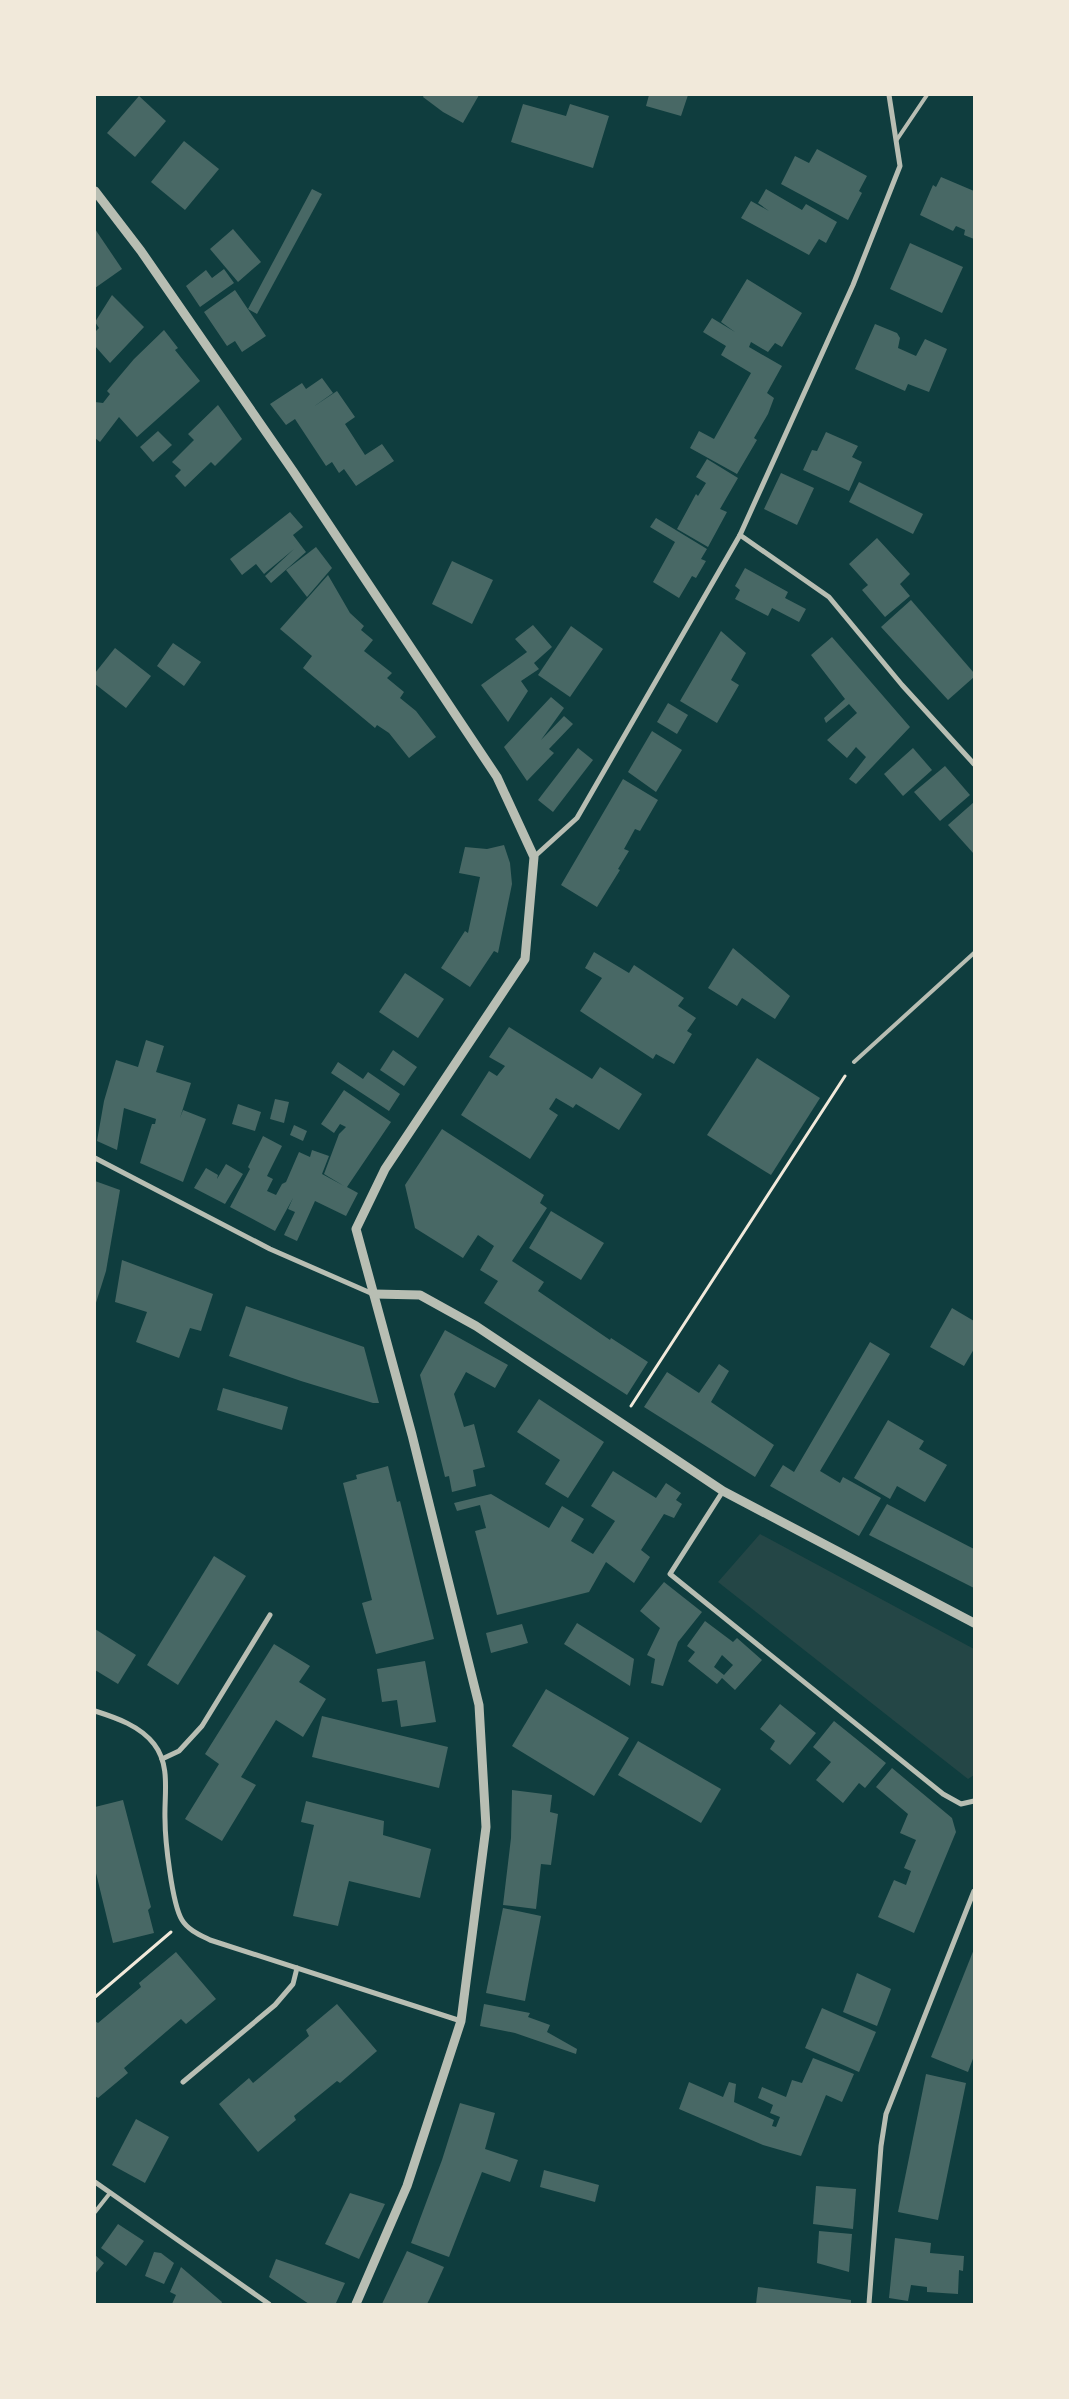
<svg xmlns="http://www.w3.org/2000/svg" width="1069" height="2399" font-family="'Sofia Sans Condensed',sans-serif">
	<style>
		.green { fill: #244646 }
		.building { fill: #486865; fill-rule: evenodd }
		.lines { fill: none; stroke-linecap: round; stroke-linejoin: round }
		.path { stroke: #f1e9da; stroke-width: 3 }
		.service { stroke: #b8beb3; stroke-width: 4 }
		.minor { stroke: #b8beb3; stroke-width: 5 }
		.tertiary { stroke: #b8beb3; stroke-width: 9 }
	</style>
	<rect width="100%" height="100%" fill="#0f3d3e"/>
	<path class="green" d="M760,1534l214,115v126l-6,4 -250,-197z"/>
	<g class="building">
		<path d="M424,95h55l-16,28 -20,-11 -20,-15z"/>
		<path d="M649,95h39l-7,21 -35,-10z"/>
		<path d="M139,96l27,25 -31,36 -28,-24z"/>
		<path d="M523,104l43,12 4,-12 39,12 -16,52 -82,-26z"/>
		<path d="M184,141l35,28 -34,41 -34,-28z"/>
		<path d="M817,149l50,27 -8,15 3,2 -14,27 -67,-36 14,-28 14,7z"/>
		<path d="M941,177l33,14v48l-10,-4 1,-5 -9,-4 -3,5 -33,-16 13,-30 3,2z"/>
		<path d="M312,189l10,5 -65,120 -9,-5z"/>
		<path d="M766,189l36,21 4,-6 31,18 -11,21 -7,-4 -10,16 -68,-37 10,-17 18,10 -11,-8z"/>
		<path d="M95,229l27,40 -27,19z"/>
		<path d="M233,229l28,33 -23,20 -28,-33z"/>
		<path d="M910,243l53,24 -21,46 -52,-24z"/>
		<path d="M224,269l10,14 -34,24 -14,-21 20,-16 6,8z"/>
		<path d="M747,279l55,34 -20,34 -7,-4 -7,9 -17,-10 -2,5 33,19 -15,27 7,5 -6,16 -14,24 3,2 -20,34 -47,-26 9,-17 15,8 37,-66 -30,-18 5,-9 -23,-14 9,-14 23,14 -14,-10z"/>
		<path d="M235,290l31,46 -24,16 -7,-11 -8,5 -23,-34z"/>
		<path d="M112,295l32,32 -34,36 -15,-17v-14l4,-4 -4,-6z"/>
		<path d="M875,324l22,9 3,5 -2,10 18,8 9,-17 22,10 -18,43 -21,-8 -3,7 -50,-22z"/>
		<path d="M164,330l14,18 -3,2 25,31 -63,56 -18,-20 -19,25 -5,-4v-36l8,1 7,-9 -3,-3 27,-32z"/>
		<path d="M322,378l11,15 -20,14 24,-16 18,26 -10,7 20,31 17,-11 12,17 -38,25 -12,-17 -5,4 -7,-11 -6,4 -31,-47 -9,6 -16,-21 32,-21 4,6z"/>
		<path d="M218,405l24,34 -27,27 -4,-4 -26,25 -10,-11 6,-6 -9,-8 22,-22 -6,-6z"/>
		<path d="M158,431l14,14 -19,17 -13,-15z"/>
		<path d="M826,432l32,14 -6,11 10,5 -13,29 -46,-21 9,-20 5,1z"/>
		<path d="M707,459l31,19 -18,31 7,3 -19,35 -31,-18 19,-35 2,2 8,-13 -10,-6z"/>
		<path d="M781,473l33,15 -17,37 -33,-16z"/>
		<path d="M859,482l64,32 -10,20 -64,-32z"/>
		<path d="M290,512l13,15 -10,8 13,17 -35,31 -6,-7 29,-27 -30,25 -8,-10 -14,11 -12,-16z"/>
		<path d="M656,518l51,31 -6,10 5,2 -10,17 -4,-2 -13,22 -26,-16 22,-40 -25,-15z"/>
		<path d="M877,538l33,36 -10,10 10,12 -25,21 -23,-27 6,-5 -19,-21z"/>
		<path d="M316,547l16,21 -25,29 -21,-27z"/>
		<path d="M452,561l41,19 -21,44 -40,-20z"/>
		<path d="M745,568l43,24 -3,6 21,11 -7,13 -27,-14 -4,8 -33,-17 5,-9 -5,-4z"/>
		<path d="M328,575l22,38 14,13 -3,4 12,10 -9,11 28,22 -5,5 17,14 -4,6 16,13 20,26 -27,21 -20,-25 -12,-8 -2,3 -72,-60 9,-12 -32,-27z"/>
		<path d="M911,600l63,73v4l-26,23 -67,-73z"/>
		<path d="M533,625l19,22 -18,16 5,6 -18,12 7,10 -20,31 -27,-37 46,-33 -12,-13z"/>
		<path d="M571,626l32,23 -33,48 -32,-22z"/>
		<path d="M721,631l25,22 -15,27 8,5 -22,38 -37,-22z"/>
		<path d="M832,637l78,90 -54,57 -7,-5 17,-22 -10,-10 -9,11 -20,-18 30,-27 -8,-9 -23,19 -2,-5 21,-19 -34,-44z"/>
		<path d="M173,643l28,19 -17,24 -27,-20z"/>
		<path d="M115,648l36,28 -25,32 -31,-24v-11z"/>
		<path d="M551,697l13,11 -23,32 23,-24 9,8 -24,25 5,4 -27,28 -23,-34z"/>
		<path d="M668,703l20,12 -11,19 -20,-12z"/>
		<path d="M652,731l30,19 -26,42 -28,-20z"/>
		<path d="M578,748l15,12 -40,52 -15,-12z"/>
		<path d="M913,748l19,22 -29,26 -19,-22z"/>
		<path d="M945,766l25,29 -30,26 -26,-29z"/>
		<path d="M623,779l35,21 -18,31 -5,-2 -11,20 5,2 -11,18 2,1 -23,37 -36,-22z"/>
		<path d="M974,802v52l-26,-29z"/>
		<path d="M504,845l6,18 2,21 -14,69 -4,-2 -24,36 -29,-19 24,-37 3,2 12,-56 -21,-4 6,-26 22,2z"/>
		<path d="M733,948l57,48 -15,23 -33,-21 -5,8 -29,-18z"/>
		<path d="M594,952l35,21 5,-8 50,33 -6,8 18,12 -9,13 5,3 -18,30 -18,-10 -3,5 -73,-48 22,-33 -17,-10z"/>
		<path d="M405,973l39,26 -26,39 -39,-26z"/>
		<path d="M509,1027l83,52 8,-12 42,27 -23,36 -43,-26 -3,4 -17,-10 -7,11 9,6 -28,44 -69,-44 28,-44 8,5 8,-10 -16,-9z"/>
		<path d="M146,1040l18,6 -8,26 35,11 -11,35 3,-8 23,9 -23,63 -43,-19 12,-39h3l1,-5 -32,-11 -7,42 -20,-9 7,-40 12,-41 22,7z"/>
		<path d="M393,1050l24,17 -13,19 -24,-16z"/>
		<path d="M757,1058l63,40 -49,77 -64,-40z"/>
		<path d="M338,1062l25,17 5,-7 32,22 -11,17 -58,-38z"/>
		<path d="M344,1090l47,32 -44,65 11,6 -12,23 -31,-15 -18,40 -13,-6 11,-23 -7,-3 5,-11 -18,33 -45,-24 20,-38 -2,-2 15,-31 19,10 -15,30 6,3 -6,12 9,4 6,-11 4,-2 13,-30 11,5 2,-7 17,6 -7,18 22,12 -20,-12 15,-40 7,-7 -6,-3 -6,9 -13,-9z"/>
		<path d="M275,1099l14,3 -5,21 -14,-4z"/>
		<path d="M238,1104l23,8 -6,19 -23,-7z"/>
		<path d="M294,1125l13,6 -4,10 -13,-6z"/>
		<path d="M442,1129l102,66 -4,8 7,5 -35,53 32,21 -6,9 72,49 1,-2 37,24 -21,33 -143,-92 14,-22 -18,-11 14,-24 -16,-11 -15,23 -48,-30 -10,-43z"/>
		<path d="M226,1164l17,10 -18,30 -31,-16 12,-20 12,7 -1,4z"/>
		<path d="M95,1181l25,9 -14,81 -11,35z"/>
		<path d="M551,1211l53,32 -23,37 -52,-32z"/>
		<path d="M122,1260l91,34 -12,37 -11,-3 -11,30 -43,-16 11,-30 -32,-10z"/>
		<path d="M246,1306l118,41 15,56h-6l-72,-22 -72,-25z"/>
		<path d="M952,1308l22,13v28l-10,17 -34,-19z"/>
		<path d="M445,1330l63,35 -13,23 -29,-16 -12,22 10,33 10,-3 11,43 -12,3 3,16 -24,6 -3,-16 -4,1 -25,-102z"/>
		<path d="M870,1342l20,12 -70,117 20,12 3,-6 38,21 -22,38 -89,-50 13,-21 11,7z"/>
		<path d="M719,1364l10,7 -18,31 63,43 -19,32 -111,-70 23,-35 32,21z"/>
		<path d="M223,1388l65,19 -6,23 -65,-20z"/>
		<path d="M539,1399l65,43 -36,56 -23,-14 15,-24 -43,-28z"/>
		<path d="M888,1420l36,21 -5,8 28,16 -22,37 -28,-16 -7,13 -36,-21z"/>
		<path d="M388,1466l9,36 3,-1 34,138 -58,15 -14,-51 10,-3 -29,-117 14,-4 -1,-4z"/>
		<path d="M613,1471l43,27 10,-15 15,10 -5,7 6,4 -8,14 -10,-4 -23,36 9,7 -16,26 -28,-21 -17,30 -92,23 -22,-84 11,-3 -6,-23 -23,6 -3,-8 37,-9 58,34 13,-22 22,13 -13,22 22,13 22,-33 -24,-15z"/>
		<path d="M887,1504l87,45v39l-105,-53z"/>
		<path d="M214,1556l32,20 -68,109 -31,-20z"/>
		<path d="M664,1582l38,30 -24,30 -15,44 -12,-3 4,-24 -8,-4 13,-27 -20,-17z"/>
		<path d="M705,1621l28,21 4,-4 25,22 -27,30 -13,-12 -5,6 -29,-23 7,-9 -8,-6zM722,1655l11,10 -9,10 -10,-8z"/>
		<path d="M577,1623l57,36 -4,27 -66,-42z"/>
		<path d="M522,1624l6,19 -37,10 -5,-20z"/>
		<path d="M95,1629l41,26 -18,29 -23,-14z"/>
		<path d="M274,1644l36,22 -11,16 27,17 -23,38 -27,-17 -35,57 15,8 -34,56 -37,-22 34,-55 -14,-10z"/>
		<path d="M425,1661l11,61 -35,5 -4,-27 -15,2 -5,-33z"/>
		<path d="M546,1689l83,49 -35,58 -82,-50z"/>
		<path d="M780,1704l36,29 -26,32 -20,-16 5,-8 -15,-12z"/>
		<path d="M322,1716l126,31 -9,41 -127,-31z"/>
		<path d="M834,1721l52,42 -21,25 -6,-5 -16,20 -27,-23 15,-18 -18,-15z"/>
		<path d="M638,1741l83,48 -20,34 -83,-48z"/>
		<path d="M892,1768l60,50 4,14 -42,101 -36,-16 16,-37 12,5 5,-14 -7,-3 12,-28 -16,-7 8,-19 -32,-27z"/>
		<path d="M512,1790l40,5 -2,17 8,2 -7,51 -10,-1 -5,45 -33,-4 8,-67z"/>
		<path d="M123,1800l28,107 -3,3 6,23 -41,10 -18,-74v-62z"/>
		<path d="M306,1801l78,20 -1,14 48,14 -11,49 -71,-17 -11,45 -45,-10 21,-91 -13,-3z"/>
		<path d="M503,1908l38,8 -16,85 -39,-8z"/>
		<path d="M974,1949v107l-6,16 -37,-15z"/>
		<path d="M176,1952l40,47 -30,25 -5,-5 -57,49 4,5 -30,25 -3,-2v-75l3,2 43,-36 -2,-4z"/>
		<path d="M857,1973l34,16 -14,37 -34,-14z"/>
		<path d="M337,2004l40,47 -37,32 -3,-2 -43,35 2,4 -38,32 -39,-48 30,-26 4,5 56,-47 -3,-6z"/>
		<path d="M484,2004l46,9 -2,4 22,8 -3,7 30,17 -1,5 -61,-21 -35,-7z"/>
		<path d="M822,2008l54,24 -17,40 -54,-24z"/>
		<path d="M813,2058l41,16 -12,28 -16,-7 -25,61 -38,-11 -84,-36 10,-27 34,15 6,-15 7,2 -2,18 40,18 -2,6 4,1 4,-10 -10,-4 3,-8 -15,-7 4,-11 24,10 6,-17 10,3z"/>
		<path d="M926,2074l40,9 -28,137 -40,-8z"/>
		<path d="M460,2103l35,10 -10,36 33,11 -8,22 -28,-10 -33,85 -38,-14 31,-83z"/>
		<path d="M136,2119l33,18 -24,46 -33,-18z"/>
		<path d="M544,2170l55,15 -4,17 -55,-15z"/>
		<path d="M816,2186l40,3 -3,40 -40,-5z"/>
		<path d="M350,2193l35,11 -26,55 -34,-15z"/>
		<path d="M118,2224l26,17 -18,25 -25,-18z"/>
		<path d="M819,2231l33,3 -3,38 -32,-9z"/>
		<path d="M895,2238l36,5 -1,10 34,3 -1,15 -4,-1 -1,24 -31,-2v-5l-16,-2 -3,16 -19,-3z"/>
		<path d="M407,2251l37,16 -14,31 -3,6h-45z"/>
		<path d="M154,2252l7,1 13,10 -10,21 -19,-8z"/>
		<path d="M95,2255l9,8 -9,11z"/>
		<path d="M276,2259l69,24 -9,20 -27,1 -40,-27z"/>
		<path d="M181,2267l41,35 -1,2h-49l4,-9 -6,-3z"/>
		<path d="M758,2287l93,13v4h-95z"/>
	</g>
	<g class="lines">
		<g class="path">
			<path d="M631,1406l214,-330"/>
			<path d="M95,1997l76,-65"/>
		</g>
		<g class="service">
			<path d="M896,141l31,-46"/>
			<path d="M854,1062l120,-109"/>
			<path d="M95,2212l15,-19"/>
		</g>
		<g class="minor">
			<path d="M740,535l89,62 73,88 72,79"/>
			<path d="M534,857l43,-39 163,-283 113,-250 47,-119 -11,-71"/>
			<path d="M95,1158l175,91 103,45"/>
			<path d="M723,1491l-53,83 273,220 18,10 13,-3"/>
			<path d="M95,1711c22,7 45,15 59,33 17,22 10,50 11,75 0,21 7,85 17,101 6,10 18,15 28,20l251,81"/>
			<path d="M162,1759l17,-8 23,-25 68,-111"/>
			<path d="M183,2082l92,-77 18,-21 4,-16"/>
			<path d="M95,2182l174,122"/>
			<path d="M869,2304l12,-158 5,-32 88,-223"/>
		</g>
		<g class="tertiary">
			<path d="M95,191l46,60 152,220 204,306 37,80 -9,102 -140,210 -29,60 56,206 67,270 7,122 -25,194 -54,165 -51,118"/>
			<path d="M374,1294l46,1 56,31 247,165 251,132"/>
		</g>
	</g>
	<rect width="1069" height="2399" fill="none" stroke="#f1e9da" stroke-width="192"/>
</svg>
